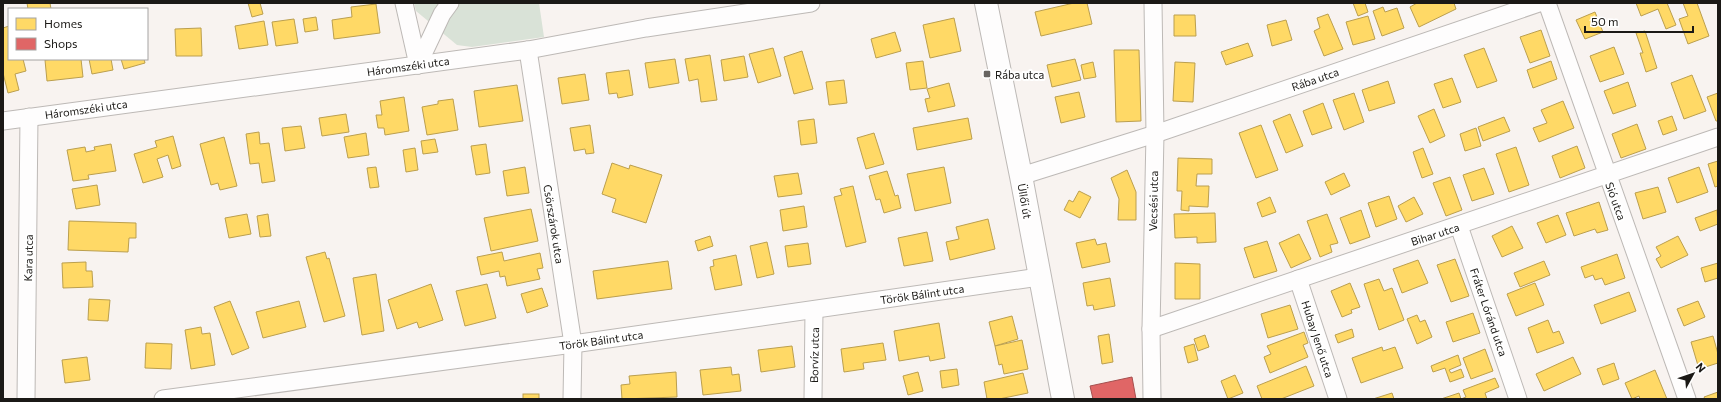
<svg xmlns="http://www.w3.org/2000/svg" width="1721" height="402" font-family="Commissioner,sans-serif">
	<style>
		.green { fill: #d9e2d7 }
		.homes { fill: #ffd966; stroke: #bb9f4e }
		.shops { fill: #e06666; stroke: #a54f4e }
		.lines { fill: none; stroke-linecap: round; stroke-linejoin: round }
		.street-casing { stroke: #bdb9b6; stroke-width: 19 }
		.secondary-casing { stroke: #bdb9b6; stroke-width: 24 }
		.street { stroke: #fefdfd; stroke-width: 17 }
		.secondary { stroke: #fefdfd; stroke-width: 22 }
		.poi-dot { fill: #686562; stroke: #fff; stroke-width: 1.5 }
		.labels { text-anchor: middle; dominant-baseline: central; stroke-width: 4; stroke-linejoin: round; paint-order: stroke }
		.street-label { font-size: 11px; fill: #1b1916; stroke: #fff }
		.poi-label { font-size: 11px; fill: #1b1916; stroke: #fff; text-anchor: start }
	</style>
	<rect width="100%" height="100%" fill="#f8f3f0"/>
	<path class="green" d="M414,3h125l5,34 -72,10 -15,-2 -41,-34z"/>
	<g class="homes">
		<path d="M27,3h23l1,6h-23z"/>
		<path d="M248,3h12l3,11 -11,3z"/>
		<path d="M1074,3h13l5,21 -51,12 -6,-24z"/>
		<path d="M1353,3h12l3,9 -10,4z"/>
		<path d="M1417,3h37l2,6 -37,18 -9,-20z"/>
		<path d="M1636,3h31l9,22 -10,4 -8,-20 -17,7z"/>
		<path d="M1683,3h14l12,33 -21,8 -9,-25 9,-3z"/>
		<path d="M376,4l4,29 -46,6 -2,-19 20,-3 -1,-10z"/>
		<path d="M1383,7l2,5 12,-4 7,20 -22,8 -9,-25z"/>
		<path d="M1595,12l8,20 -18,7 -9,-19z"/>
		<path d="M1328,14l15,35 -19,7 -10,-25 6,-3 -3,-10z"/>
		<path d="M1174,15h21l1,21h-22z"/>
		<path d="M1368,16l7,23 -22,6 -7,-23z"/>
		<path d="M316,17l2,13 -13,2 -2,-13z"/>
		<path d="M954,18l7,33 -31,7 -7,-33z"/>
		<path d="M294,19l4,24 -22,3 -4,-24z"/>
		<path d="M1286,20l6,20 -20,6 -5,-21z"/>
		<path d="M264,21l4,24 -29,4 -4,-23z"/>
		<path d="M9,26v33h14l3,12 -11,3 4,16 -11,3 -5,-20v-45z"/>
		<path d="M201,28l1,28h-26l-1,-27z"/>
		<path d="M1541,30l9,26 -20,7 -10,-26z"/>
		<path d="M1645,31l12,37 -11,4 -6,-19h3l-7,-20z"/>
		<path d="M895,32l6,19 -25,7 -5,-19z"/>
		<path d="M1248,43l5,13 -27,9 -5,-13z"/>
		<path d="M1614,47l10,27 -24,8 -10,-26z"/>
		<path d="M773,48l8,28 -23,7 -9,-29z"/>
		<path d="M1484,48l13,33 -20,7 -13,-33z"/>
		<path d="M1114,50h25l2,71 -25,1z"/>
		<path d="M802,51l11,38 -19,5 -10,-37z"/>
		<path d="M710,55l7,45 -16,2 -3,-23 -9,2 -4,-22z"/>
		<path d="M744,56l4,21 -24,4 -3,-21z"/>
		<path d="M56,59h25l2,18 -36,4 -2,-21z"/>
		<path d="M89,59h22l2,11 -21,4z"/>
		<path d="M121,59h23l1,4 -21,6z"/>
		<path d="M675,59l4,24 -30,5 -4,-25z"/>
		<path d="M1075,59l6,21 -29,7 -5,-22z"/>
		<path d="M923,61l4,27 -17,2 -4,-27z"/>
		<path d="M1551,61l6,18 -24,9 -6,-18z"/>
		<path d="M1093,62l3,15 -12,2 -3,-14z"/>
		<path d="M1175,62l20,1 -2,39 -20,-1z"/>
		<path d="M629,70l4,25 -15,3 -1,-5 -8,1 -3,-21z"/>
		<path d="M585,74l4,26 -27,4 -4,-26z"/>
		<path d="M1692,75l14,36 -22,8 -13,-36z"/>
		<path d="M1452,78l9,24 -18,6 -9,-24z"/>
		<path d="M844,80l3,23 -18,2 -3,-23z"/>
		<path d="M1388,81l7,22 -26,8 -7,-21z"/>
		<path d="M1628,82l8,24 -23,8 -9,-23z"/>
		<path d="M949,83l6,23 -27,6 -3,-13 5,-1 -3,-9z"/>
		<path d="M517,85l6,36 -44,6 -5,-36z"/>
		<path d="M1079,92l6,25 -24,6 -6,-26z"/>
		<path d="M1354,93l10,29 -20,8 -11,-30z"/>
		<path d="M1718,93v28h-2l-9,-24z"/>
		<path d="M404,97l5,34 -24,4 -1,-7h-6l-2,-13h6l-2,-14z"/>
		<path d="M453,99l5,31 -31,5 -5,-28 16,-3v-3z"/>
		<path d="M1563,101l11,27 -35,14 -6,-14 14,-5 -6,-13z"/>
		<path d="M1323,103l9,25 -20,7 -9,-24z"/>
		<path d="M1434,109l11,27 -15,7 -12,-27z"/>
		<path d="M346,114l3,18 -27,4 -3,-18z"/>
		<path d="M1290,114l13,32 -17,7 -13,-32z"/>
		<path d="M1672,116l5,14 -14,5 -5,-14z"/>
		<path d="M1504,117l6,14 -27,10 -5,-14z"/>
		<path d="M968,118l4,21 -55,11 -4,-22z"/>
		<path d="M814,119l3,24 -16,2 -3,-24z"/>
		<path d="M1637,124l9,25 -25,9 -9,-24z"/>
		<path d="M590,125l4,28 -8,1 -1,-5 -11,2 -4,-23z"/>
		<path d="M1261,125l17,45 -22,8 -17,-45z"/>
		<path d="M301,126l4,22 -20,3 -3,-23z"/>
		<path d="M1476,128l5,18 -16,5 -5,-17z"/>
		<path d="M259,132l1,12 9,-1 6,38 -13,2 -3,-20 -9,1 -4,-30z"/>
		<path d="M366,133l3,22 -21,3 -4,-21z"/>
		<path d="M874,133l10,31 -18,5 -9,-31z"/>
		<path d="M173,136l8,30 -9,3 -4,-14 -11,4 6,18 -20,6 -9,-29 23,-7 -2,-6z"/>
		<path d="M224,137l13,49 -17,4 -2,-7 -7,2 -11,-41z"/>
		<path d="M435,139l3,13 -15,2 -2,-13z"/>
		<path d="M111,144l5,27 -28,4 1,4 -16,2 -6,-31 18,-3 1,5 9,-2 -1,-3z"/>
		<path d="M486,144l4,29 -14,2 -5,-29z"/>
		<path d="M1577,146l8,22 -25,10 -8,-22z"/>
		<path d="M1516,147l13,38 -20,7 -13,-38z"/>
		<path d="M415,148l3,22 -12,2 -3,-22z"/>
		<path d="M1423,148l10,26 -11,4 -9,-26z"/>
		<path d="M1178,158l34,1v15h-15l-1,12h13l-1,21 -19,-1v5l-8,-1 1,-19h-5z"/>
		<path d="M1718,161v25l-3,1 -7,-23z"/>
		<path d="M612,163l17,6 1,-4 32,10 -16,48 -34,-11 4,-13 -14,-5z"/>
		<path d="M376,167l3,20 -9,1 -3,-20z"/>
		<path d="M525,167l4,26 -22,3 -4,-25z"/>
		<path d="M944,167l7,36 -36,8 -8,-37z"/>
		<path d="M1699,167l9,25 -31,11 -9,-25z"/>
		<path d="M1484,168l10,26 -22,7 -9,-26z"/>
		<path d="M1127,170l9,22v28h-18l1,-21 -8,-21z"/>
		<path d="M887,171l8,25 3,-1 3,13 -17,5 -4,-14 -4,1 -7,-24z"/>
		<path d="M798,173l4,21 -24,3 -4,-21z"/>
		<path d="M1344,173l6,13 -19,9 -6,-13z"/>
		<path d="M1450,177l12,33 -16,6 -13,-33z"/>
		<path d="M97,185l3,20 -24,4 -4,-20z"/>
		<path d="M853,186l13,56 -20,5 -12,-50 8,-2 -2,-6z"/>
		<path d="M1658,187l8,25 -23,7 -8,-26z"/>
		<path d="M1079,191l12,6 -11,21 -16,-8 5,-10 4,2z"/>
		<path d="M1389,196l8,23 -21,8 -8,-24z"/>
		<path d="M1270,197l6,15 -14,5 -5,-14z"/>
		<path d="M1414,197l9,17 -17,8 -8,-16z"/>
		<path d="M1599,202l9,28 -11,3 -2,-4 -21,7 -8,-23z"/>
		<path d="M804,206l3,21 -24,4 -3,-21z"/>
		<path d="M531,209l7,32 -47,10 -7,-33z"/>
		<path d="M1361,210l9,27 -20,7 -10,-26z"/>
		<path d="M1717,210l1,14 -18,7 -5,-13z"/>
		<path d="M1215,213l1,29 -19,1v-6l-22,1 -1,-24z"/>
		<path d="M247,214l4,20 -22,4 -4,-20z"/>
		<path d="M268,214l3,22 -11,1 -3,-21z"/>
		<path d="M1327,214l11,29 -8,2 2,7 -12,5 -13,-36z"/>
		<path d="M1558,215l8,20 -20,8 -9,-20z"/>
		<path d="M988,219l7,30 -45,11 -4,-18 13,-3 -3,-12z"/>
		<path d="M69,221l67,2v15h-7l-1,14 -60,-2z"/>
		<path d="M1512,226l11,22 -21,9 -10,-21z"/>
		<path d="M927,232l6,29 -29,5 -6,-28z"/>
		<path d="M1299,234l12,25 -20,9 -12,-25z"/>
		<path d="M710,236l3,10 -15,5 -3,-10z"/>
		<path d="M1678,236l10,19 -27,13 -5,-9 5,-3 -5,-9z"/>
		<path d="M1095,239l2,6 9,-2 4,19 -28,6 -6,-25z"/>
		<path d="M1267,241l10,30 -23,7 -10,-30z"/>
		<path d="M767,242l7,32 -17,4 -7,-32z"/>
		<path d="M808,243l3,21 -23,3 -3,-21z"/>
		<path d="M325,252l2,7 2,-1 16,58 -21,6 -18,-65z"/>
		<path d="M502,252l2,9 36,-8 3,15 -6,1 3,10 -33,7 -2,-10 -5,1 -1,-6 -18,4 -4,-18z"/>
		<path d="M1617,254l8,24 -20,7 -3,-7 -7,2 -2,-5 -8,3 -4,-11z"/>
		<path d="M736,255l6,30 -27,5 -5,-23 4,-1 -1,-6z"/>
		<path d="M1455,259l14,37 -18,6 -14,-37z"/>
		<path d="M1418,260l10,23 -26,10 -9,-24z"/>
		<path d="M668,261l4,28 -75,10 -4,-28z"/>
		<path d="M1544,261l6,14 -30,12 -6,-14z"/>
		<path d="M86,262v9h6l1,16 -30,1 -1,-25z"/>
		<path d="M1175,263l25,1v35h-25z"/>
		<path d="M1718,263v15l-13,4 -4,-14z"/>
		<path d="M376,274l8,57 -22,4 -9,-57z"/>
		<path d="M1110,278l5,28 -21,4 -1,-5 -6,1 -4,-23z"/>
		<path d="M1379,279l5,12 8,-3 12,32 -25,10 -15,-46z"/>
		<path d="M1350,283l10,24 -9,3 1,3 -10,4 -11,-26z"/>
		<path d="M1535,283l9,22 -28,11 -9,-22z"/>
		<path d="M431,284l12,36 -24,8 -2,-6 -20,7 -9,-29z"/>
		<path d="M487,284l9,34 -31,8 -9,-35z"/>
		<path d="M542,288l6,18 -21,7 -6,-19z"/>
		<path d="M1629,292l7,19 -35,13 -7,-19z"/>
		<path d="M89,299l21,1 -2,21 -20,-1z"/>
		<path d="M230,301l19,47 -17,7 -18,-48z"/>
		<path d="M299,301l7,26 -43,11 -7,-26z"/>
		<path d="M1698,301l7,16 -21,9 -7,-17z"/>
		<path d="M1290,305l8,24 -30,9 -7,-24z"/>
		<path d="M1473,313l7,20 -27,9 -7,-20z"/>
		<path d="M1417,315l3,7 5,-2 7,17 -15,7 -10,-25z"/>
		<path d="M1012,316l6,23 -23,7 -6,-24z"/>
		<path d="M1548,320l5,13 6,-2 5,12 -27,10 -9,-25z"/>
		<path d="M939,323l6,35 -15,3 -1,-5 -30,5 -5,-30z"/>
		<path d="M201,327l1,7 8,-1 5,32 -24,4 -6,-39z"/>
		<path d="M1352,329l2,8 -16,6 -3,-8z"/>
		<path d="M1304,332l4,11 -5,2 5,12 -38,16 -6,-16 7,-3 -4,-8z"/>
		<path d="M1109,334l4,28 -11,2 -4,-28z"/>
		<path d="M1205,335l4,12 -11,4 -4,-12z"/>
		<path d="M1713,336l5,18v9l-19,6 -8,-27z"/>
		<path d="M1022,340l6,29 -24,5 -2,-10 -3,1 -4,-19z"/>
		<path d="M146,343l26,1 -1,25 -26,-1z"/>
		<path d="M883,343l3,17 -23,3 1,6 -20,3 -3,-23z"/>
		<path d="M1194,344l4,16 -10,3 -4,-16z"/>
		<path d="M792,346l3,21 -34,5 -3,-22z"/>
		<path d="M1382,347l1,4 12,-4 8,21 -42,15 -9,-25z"/>
		<path d="M1485,349l8,22 -22,8 -8,-21z"/>
		<path d="M1458,355l3,10 -12,5 2,3 10,-4 3,8 -14,5 -5,-14 -12,4 -2,-6z"/>
		<path d="M87,357l3,23 -25,3 -3,-23z"/>
		<path d="M1573,357l8,17 -37,17 -8,-17z"/>
		<path d="M1614,363l5,16 -16,6 -6,-16z"/>
		<path d="M1306,366l8,20 -33,13h-19l-5,-13z"/>
		<path d="M731,367l1,8 7,-1 2,17 -38,4 -3,-25z"/>
		<path d="M957,369l2,16 -17,3 -2,-17z"/>
		<path d="M1655,370l12,29h-27l-1,-3 -7,3 -7,-16z"/>
		<path d="M676,372l1,25 -55,2 -1,-14 9,-1 -1,-8z"/>
		<path d="M918,372l5,19 -15,4 -5,-19z"/>
		<path d="M1023,373l5,20 -29,6h-12l-3,-17z"/>
		<path d="M1235,375l8,18 -15,6 -7,-18z"/>
		<path d="M1495,378l4,9 -14,6 2,6h-46l18,-6 2,6 5,-2 -3,-7z"/>
		<path d="M1718,392v7h-13l-1,-2z"/>
		<path d="M1392,393l2,6h-21z"/>
		<rect x="523" y="394" width="16" height="5"/>
	</g>
	<path class="shops" d="M1132,377l4,22h-43l-3,-13z"/>
	<g class="lines">
		<g class="street-casing">
			<g id="street">
				<path d="M404,3l14,62"/>
				<path d="M1547,3l140,396"/>
				<path d="M528,50l45,294 -1,55"/>
				<path d="M418,65l24,-51 8,-11"/>
				<path d="M3,121l525,-71 118,-22 165,-25"/>
				<path d="M1021,176l134,-42 384,-131"/>
				<path d="M1459,226l59,173"/>
				<path d="M1298,279l40,120"/>
				<path d="M1151,329l567,-192"/>
				<path d="M26,399l3,-282"/>
				<path d="M163,399l410,-55 466,-67"/>
				<path d="M813,399l1,-89"/>
				<path d="M1152,399l-1,-70 4,-195 -2,-131"/>
			</g>
		</g>
		<g class="secondary-casing">
			<path id="secondary" d="M986,3l35,173 42,223"/>
		</g>
		<use href="#street" class="street"/>
		<use href="#secondary" class="secondary"/>
	</g>
	<rect class="poi-dot" x="983" y="70" width="8" height="8" rx="2"/>
	<g class="labels">
		<g class="street-label">
			<text transform="translate(408 66) rotate(-8)">Háromszéki utca</text>
			<text transform="translate(1315 79) rotate(-19)">Rába utca</text>
			<text transform="translate(86 109) rotate(-8)">Háromszéki utca</text>
			<text transform="translate(1025 201) rotate(80)">Üllői út</text>
			<text transform="translate(1153 201) rotate(-89)">Vecsési utca</text>
			<text transform="translate(1616 201) rotate(70)">Sió utca</text>
			<text transform="translate(554 224) rotate(81)">Csörszárok utca</text>
			<text transform="translate(1435 234) rotate(-18)">Bihar utca</text>
			<text transform="translate(28 258) rotate(-89)">Kara utca</text>
			<text transform="translate(922 294) rotate(-8)">Török Bálint utca</text>
			<text transform="translate(1489 312) rotate(71)">Fráter Lóránd utca</text>
			<text transform="translate(1318 339) rotate(72)">Hubay Jenő utca</text>
			<text transform="translate(601 340) rotate(-8)">Török Bálint utca</text>
			<text transform="translate(814 355) rotate(-89)">Borvíz utca</text>
		</g>
		<g class="poi-label">
			<text x="995" y="74">Rába utca</text>
		</g>
	</g>
	<rect width="1721" height="402" fill="none" stroke="#1b1916" stroke-width="8"/>
	<rect x="8" y="8" width="140" height="52" fill="#ffffff" stroke="#a4a3a2"/>
	<rect x="16" y="18" width="20" height="12" fill="#ffd966" stroke="#a4a3a2"/>
	<text x="44" y="28" font-size="12" fill="#1b1916">Homes</text>
	<rect x="16" y="38" width="20" height="12" fill="#e06666" stroke="#a4a3a2"/>
	<text x="44" y="48" font-size="12" fill="#1b1916">Shops</text>
	<g transform="translate(1693 374) rotate(50)" stroke="#ffffff" stroke-width="3" paint-order="stroke">
	<path d="M0-3L7 15L0 10L-7 15Z" fill="#1b1916"/>
	<text y="-6" font-size="11" font-weight="bold" text-anchor="middle" fill="#1b1916">N</text>
	</g>
	<path d="M1585 26v6h108v-6" fill="none" stroke="#1b1916" stroke-width="2"/>
	<text x="1591" y="26" font-size="12" fill="#1b1916" stroke="#ffffff" stroke-width="3" paint-order="stroke">50 m</text>
</svg>
